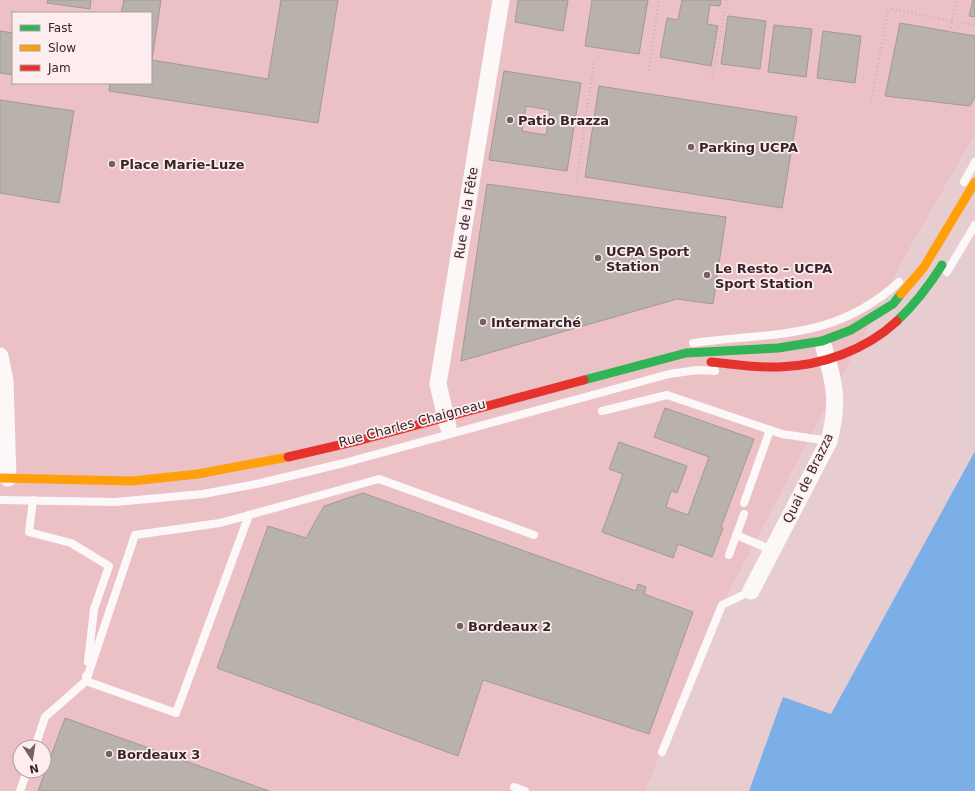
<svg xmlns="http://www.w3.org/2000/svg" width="975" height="791" font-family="'DejaVu Sans',sans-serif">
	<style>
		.built { fill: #ecc1c6; fill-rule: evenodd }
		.water { fill: #7cafe8 }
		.building { fill: #b9b1ab; stroke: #a29994; fill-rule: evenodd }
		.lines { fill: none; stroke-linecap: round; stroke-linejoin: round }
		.path { stroke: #c1b7b9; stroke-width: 2.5; stroke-dasharray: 1 3; stroke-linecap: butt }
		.lane { stroke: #fcf8f8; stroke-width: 8 }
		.street { stroke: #fcf8f8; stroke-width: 17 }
		.fast { stroke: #30b455; stroke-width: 9 }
		.slow { stroke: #ff9f0a; stroke-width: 9 }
		.jam { stroke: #e5322d; stroke-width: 9 }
		.poi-dot { fill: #766063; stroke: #fdedef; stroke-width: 1.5 }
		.labels { text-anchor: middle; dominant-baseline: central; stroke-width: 3.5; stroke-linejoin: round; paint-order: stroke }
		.poi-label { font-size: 13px; font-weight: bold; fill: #382528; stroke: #fdedef; text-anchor: start }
		.street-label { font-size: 13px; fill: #382528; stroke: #fdedef }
	</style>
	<rect width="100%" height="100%" fill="#e8cdd0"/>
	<path class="built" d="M0,0h975v134l-70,122 -183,349 -77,186h-645zM13,13h138v70h-138zM20,747h24v24h-24z"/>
	<path class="water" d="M975,451v340h-226l34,-94 48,17z"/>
	<g class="building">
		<path d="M48,0h43l-1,9 -43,-6z"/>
		<path d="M124,0h37l-9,60 116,19 13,-79h57l-20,123 -209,-32 1,-8h41v-70h-30z"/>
		<path d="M518,0h50l-5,31 -48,-9z"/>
		<path d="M592,0h56l-9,54 -54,-8z"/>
		<path d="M682,0h39l-1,6 -10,-1 -3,19 11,2 -7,40 -51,-9 7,-39 11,2z"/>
		<path d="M973,0h2v17l-6,-1z"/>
		<path d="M728,16l38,5 -6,48 -39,-5z"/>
		<path d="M900,23l75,13v61l-5,9 -85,-10z"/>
		<path d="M774,25l38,4 -6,48 -38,-5z"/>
		<path d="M0,31l13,2v42l-13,-2z"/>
		<path d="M823,31l38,5 -6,47 -38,-5z"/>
		<path d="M504,71l77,12 -14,88 -78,-11zM526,106l24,4 -4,25 -24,-4z"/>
		<path d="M599,86l198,31 -15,91 -197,-31z"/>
		<path d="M0,100l74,11 -15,92 -59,-10z"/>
		<path d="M487,184l239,33 -13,87 -36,-5 -216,62z"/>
		<path d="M665,408l89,31 -33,88 2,1 -11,29 -34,-13 -5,14 -71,-26 21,-58 -14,-5 10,-27 68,24 -10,27 -6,-2 -5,16 22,8 21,-58 -55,-20z"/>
		<path d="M363,493l273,98 2,-7 8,3 -2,7 49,18 -44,122 -166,-54 -25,76 -241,-88 51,-142 38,12 18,-32z"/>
		<path d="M65,718l204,73h-231z"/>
	</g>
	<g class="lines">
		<g class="path">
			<path d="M892,9l60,12 5,-21"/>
			<path d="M950,32l2,-11 23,4"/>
			<path d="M649,70l10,-70"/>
			<path d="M712,79l15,-79"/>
			<path d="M871,103l17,-92"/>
			<path d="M576,187l18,-125"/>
		</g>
		<g class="lane">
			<path d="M964,182l11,-20"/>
			<path d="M947,272l28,-47"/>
			<path d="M693,343c80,-11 141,-2 206,-61"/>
			<path d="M602,411l65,-16 115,39 47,7"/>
			<path d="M0,500l115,2 88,-8 58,-11 83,-20 325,-89 28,-4 18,1"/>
			<path d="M33,500l-4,32 42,11 38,23 -15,43 -6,53"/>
			<path d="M744,503l26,-73"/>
			<path d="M249,515l-73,198 -90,-32 49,-146 85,-12 159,-44 155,56"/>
			<path d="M736,535l36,15"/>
			<path d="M729,555l15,-41"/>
			<path d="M35,747l10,-30 41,-36v-5"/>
			<path d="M662,752l60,-147 29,-14"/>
			<path d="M514,787l11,4"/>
			<path d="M20,791l7,-20"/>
		</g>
		<g class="street">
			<path d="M0,356l5,25 3,97"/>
			<path d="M448,426l-10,-42 63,-384"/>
			<path d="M751,591l78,-150c10,-37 6,-57 -5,-93"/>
		</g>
		<g class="fast">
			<path d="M897,321c18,-17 32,-35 45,-56"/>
			<path d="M584,380l102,-27 92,-5 44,-7 29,-11 42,-26 8,-10"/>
		</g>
		<g class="slow">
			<path d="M901,294l23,-27 51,-85"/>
			<path d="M0,478l132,3 66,-7 90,-17"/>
		</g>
		<g class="jam">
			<path d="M711,362c22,2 45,6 68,5 42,-1 87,-17 118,-46"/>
			<path d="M288,457l73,-17 223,-60"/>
		</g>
	</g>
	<g class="poi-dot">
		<circle cx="510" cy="120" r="4"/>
		<circle cx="691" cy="147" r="4"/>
		<circle cx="112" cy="164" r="4"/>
		<circle cx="598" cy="258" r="4"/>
		<circle cx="707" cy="275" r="4"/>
		<circle cx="483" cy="322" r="4"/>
		<circle cx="460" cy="626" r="4"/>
		<circle cx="109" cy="754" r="4"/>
	</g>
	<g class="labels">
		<g class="poi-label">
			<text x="518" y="120">Patio Brazza</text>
			<text x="699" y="147">Parking UCPA</text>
			<text x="120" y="164">Place Marie-Luze</text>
			<text x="606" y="251">UCPA Sport<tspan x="606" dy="15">Station</tspan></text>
			<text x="715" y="268">Le Resto – UCPA<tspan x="715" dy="15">Sport Station</tspan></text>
			<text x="491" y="322">Intermarché</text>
			<text x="468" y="626">Bordeaux 2</text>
			<text x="117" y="754">Bordeaux 3</text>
		</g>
		<g class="street-label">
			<text transform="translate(466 213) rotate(-81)">Rue de la Fête</text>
			<text transform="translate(412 423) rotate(-15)">Rue Charles Chaigneau</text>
			<text transform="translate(808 478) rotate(-64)">Quai de Brazza</text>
		</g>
	</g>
	<rect x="12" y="12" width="140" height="72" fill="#fdedef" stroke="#ae9d9f"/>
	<rect x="20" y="25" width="20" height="6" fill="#30b455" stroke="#ae9d9f"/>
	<text x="48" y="32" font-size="12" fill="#382528">Fast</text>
	<rect x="20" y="45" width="20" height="6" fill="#ff9f0a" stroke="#ae9d9f"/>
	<text x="48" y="52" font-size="12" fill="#382528">Slow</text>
	<rect x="20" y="65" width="20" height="6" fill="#e5322d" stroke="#ae9d9f"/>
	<text x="48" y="72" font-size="12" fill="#382528">Jam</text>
	<g transform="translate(32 759) rotate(168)"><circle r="19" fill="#fdedef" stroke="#ae9d9f"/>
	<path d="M0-3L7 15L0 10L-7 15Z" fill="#766063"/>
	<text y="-6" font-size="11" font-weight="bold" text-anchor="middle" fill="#382528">N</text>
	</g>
</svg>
